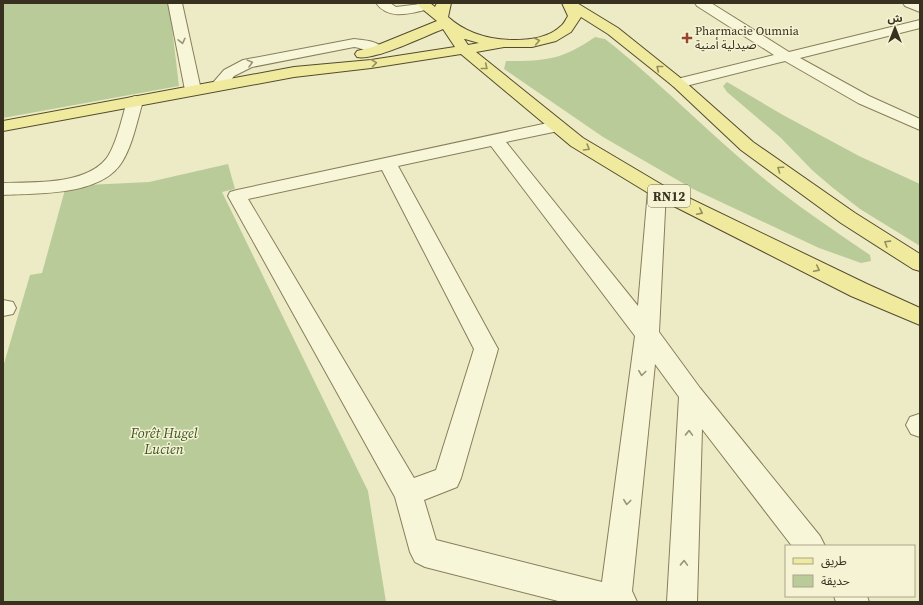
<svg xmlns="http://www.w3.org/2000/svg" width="923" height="605" font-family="'Source Serif 4','Noto Sans Arabic',serif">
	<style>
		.green { fill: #b9cb99 }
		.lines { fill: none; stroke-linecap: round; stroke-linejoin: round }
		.minor-casing { stroke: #877e5b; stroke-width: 2 }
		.major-casing { stroke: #554b2f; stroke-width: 2 }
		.minor { fill: #f8f6d8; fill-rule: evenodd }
		.major { fill: #efea9e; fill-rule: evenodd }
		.oneway { stroke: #98947c }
		.oneway2 { stroke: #948e5e }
		.poi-dot { fill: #95462d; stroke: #f5f3d4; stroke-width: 1.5 }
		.labels { text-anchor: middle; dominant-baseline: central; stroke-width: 3; stroke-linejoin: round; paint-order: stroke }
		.far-poi-label { font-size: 12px; fill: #38311f; stroke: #f5f3d4; text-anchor: start }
		.shield { fill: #f5f3d4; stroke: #716b55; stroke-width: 1 }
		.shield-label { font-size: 13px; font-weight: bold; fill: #38311f }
		.park-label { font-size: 14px; font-style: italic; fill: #3d5426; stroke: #f5f3d4 }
	</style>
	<rect width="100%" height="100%" fill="#edebc5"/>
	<g class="green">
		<path d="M3,3h166l10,83 -176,32z"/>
		<path d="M595,37l10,2 9,7c56,46 107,99 164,144 30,23 61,44 92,65l1,6 -10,2 -42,-15 -126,-59 -90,-52 -99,-68 2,-8c40,0 56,-1 89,-24z"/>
		<path d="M727,82l56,33 76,41 61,28v62l-60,-37 -27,-21 -21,-18 -31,-32 -54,-46 -4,-6z"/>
		<path d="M228,164l7,25 -13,3 146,299 18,111h-383v-235l27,-92 12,-2 24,-87 83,-4z"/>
	</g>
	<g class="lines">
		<g class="minor-casing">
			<g id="minor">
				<path d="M168,3h14l19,87 -2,3 -6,2 -6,-2 -2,-3z"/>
				<path d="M376,3h14l6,4 32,-4 3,3 -2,3c-18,4 -40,12 -53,-6z"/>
				<path d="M695,3h16l78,49 131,-32v8l-120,30 69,38 51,23v11l-62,-27 -73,-42 -107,27 -5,-2 -3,-3 3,-3 101,-25 -77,-49z"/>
				<path d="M903,3h17v9l-15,-6z"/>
				<path d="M354,39c10,1 25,2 31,11l-2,3c-10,3 -19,-5 -29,-6l-102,20 -18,9 -9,12 -6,2 -6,-2 -2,-3 13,-15 19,-10z"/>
				<path d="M135,96l6,2 2,3c-6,20 -10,43 -21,61 -21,34 -83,31 -119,33v-12c30,-1 82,2 103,-24 10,-13 16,-41 21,-58l2,-3z"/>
				<path d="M557,121l6,1 2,4 -2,4 -57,12 132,164 10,-116 2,-4 7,-2 7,2 2,4 -7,142 41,56 120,148 5,10h-33l-90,-117 -5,173h-30l12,-205 -24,-33 -23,227 5,11h-75l-137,-35 -10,-5 -5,-10 -15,-55 -167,-301 2,-4 7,-2zM491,146l144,190 -33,246 -166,-42 -12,-40 33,-13 4,-9 37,-129 -100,-183zM382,170l92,179 -38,121 -22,8 -166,-279z"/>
				<path d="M3,300l10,2 3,6 -3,6 -10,2z"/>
				<path d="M919,414h1v23l-9,-3 -5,-9 4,-8z"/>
				<path d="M834,596h33l2,6h-33z"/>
			</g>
		</g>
		<g class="major-casing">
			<path id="major" d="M415,3h15l5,4 2,-4h14l-3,14c8,7 16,12 26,16 23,9 68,12 87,-7 3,-2 5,-7 7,-10l-6,-13h15l41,25 65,52 70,62 102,71 65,41v17l-7,-2 -72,-46 -100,-73 -68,-64 -65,-52 -27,-17 -10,15 -15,9 -24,6h-28l-28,5 107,86 81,48 203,98 53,24v17l-69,-29 -201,-102 -79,-48 -110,-92 -90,14 -77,9 -291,54v-10l291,-54 77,-7 84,-13 -12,-18c-18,7 -69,32 -86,28l-2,-3 2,-3 16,-4 64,-26zM464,39h1l14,4 -11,2z"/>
		</g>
		<use href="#minor" class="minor"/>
		<use href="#major" class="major"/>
	</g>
	<defs><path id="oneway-chevron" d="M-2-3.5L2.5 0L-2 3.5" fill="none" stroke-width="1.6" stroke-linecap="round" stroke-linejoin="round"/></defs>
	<g class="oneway">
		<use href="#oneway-chevron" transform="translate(182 41) rotate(77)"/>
		<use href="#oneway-chevron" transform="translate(250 63) rotate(-15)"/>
		<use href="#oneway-chevron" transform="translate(642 373) rotate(97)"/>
		<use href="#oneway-chevron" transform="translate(689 433) rotate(-88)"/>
		<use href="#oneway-chevron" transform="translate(627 502) rotate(97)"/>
		<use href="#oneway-chevron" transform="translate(684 563) rotate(-88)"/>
	</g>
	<g class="oneway2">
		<use href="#oneway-chevron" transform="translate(537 41) rotate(-11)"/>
		<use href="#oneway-chevron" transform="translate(374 63) rotate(-8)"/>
		<use href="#oneway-chevron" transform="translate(485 67) rotate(39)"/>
		<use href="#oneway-chevron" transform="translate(659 68) rotate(-141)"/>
		<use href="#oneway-chevron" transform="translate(587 148) rotate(31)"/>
		<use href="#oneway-chevron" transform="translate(780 169) rotate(-145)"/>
		<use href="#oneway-chevron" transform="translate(700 212) rotate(26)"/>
		<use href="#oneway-chevron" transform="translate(887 243) rotate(-148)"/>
		<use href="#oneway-chevron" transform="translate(817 269) rotate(26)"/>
	</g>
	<path class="poi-dot" d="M685 32h4v4h4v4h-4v4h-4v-4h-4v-4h4z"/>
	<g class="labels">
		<g class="far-poi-label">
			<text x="695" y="31">Pharmacie Oumnia<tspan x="695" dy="14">صيدلية أمنية</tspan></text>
		</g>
		<rect class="shield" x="648" y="185" width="42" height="22" rx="3"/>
		<g class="shield-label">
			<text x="669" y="196">RN12</text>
		</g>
		<g class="park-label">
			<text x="164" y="433">Forêt Hugel<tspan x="164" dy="16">Lucien</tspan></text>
		</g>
	</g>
	<rect width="923" height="605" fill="none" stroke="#38311f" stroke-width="8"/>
	<rect x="785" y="545" width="130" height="52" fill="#f5f3d4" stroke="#a9a58c"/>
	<rect x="793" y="558" width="20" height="6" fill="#efea9e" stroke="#a9a58c"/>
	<text x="821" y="565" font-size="12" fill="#38311f">طريق</text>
	<rect x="793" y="575" width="20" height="12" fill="#b9cb99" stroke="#a9a58c"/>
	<text x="821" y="585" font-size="12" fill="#38311f">حديقة</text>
	<g transform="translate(895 28)" stroke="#f5f3d4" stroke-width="3" paint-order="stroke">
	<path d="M0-3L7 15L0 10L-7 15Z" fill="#38311f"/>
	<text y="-6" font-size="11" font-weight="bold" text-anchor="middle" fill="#38311f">ش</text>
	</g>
</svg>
